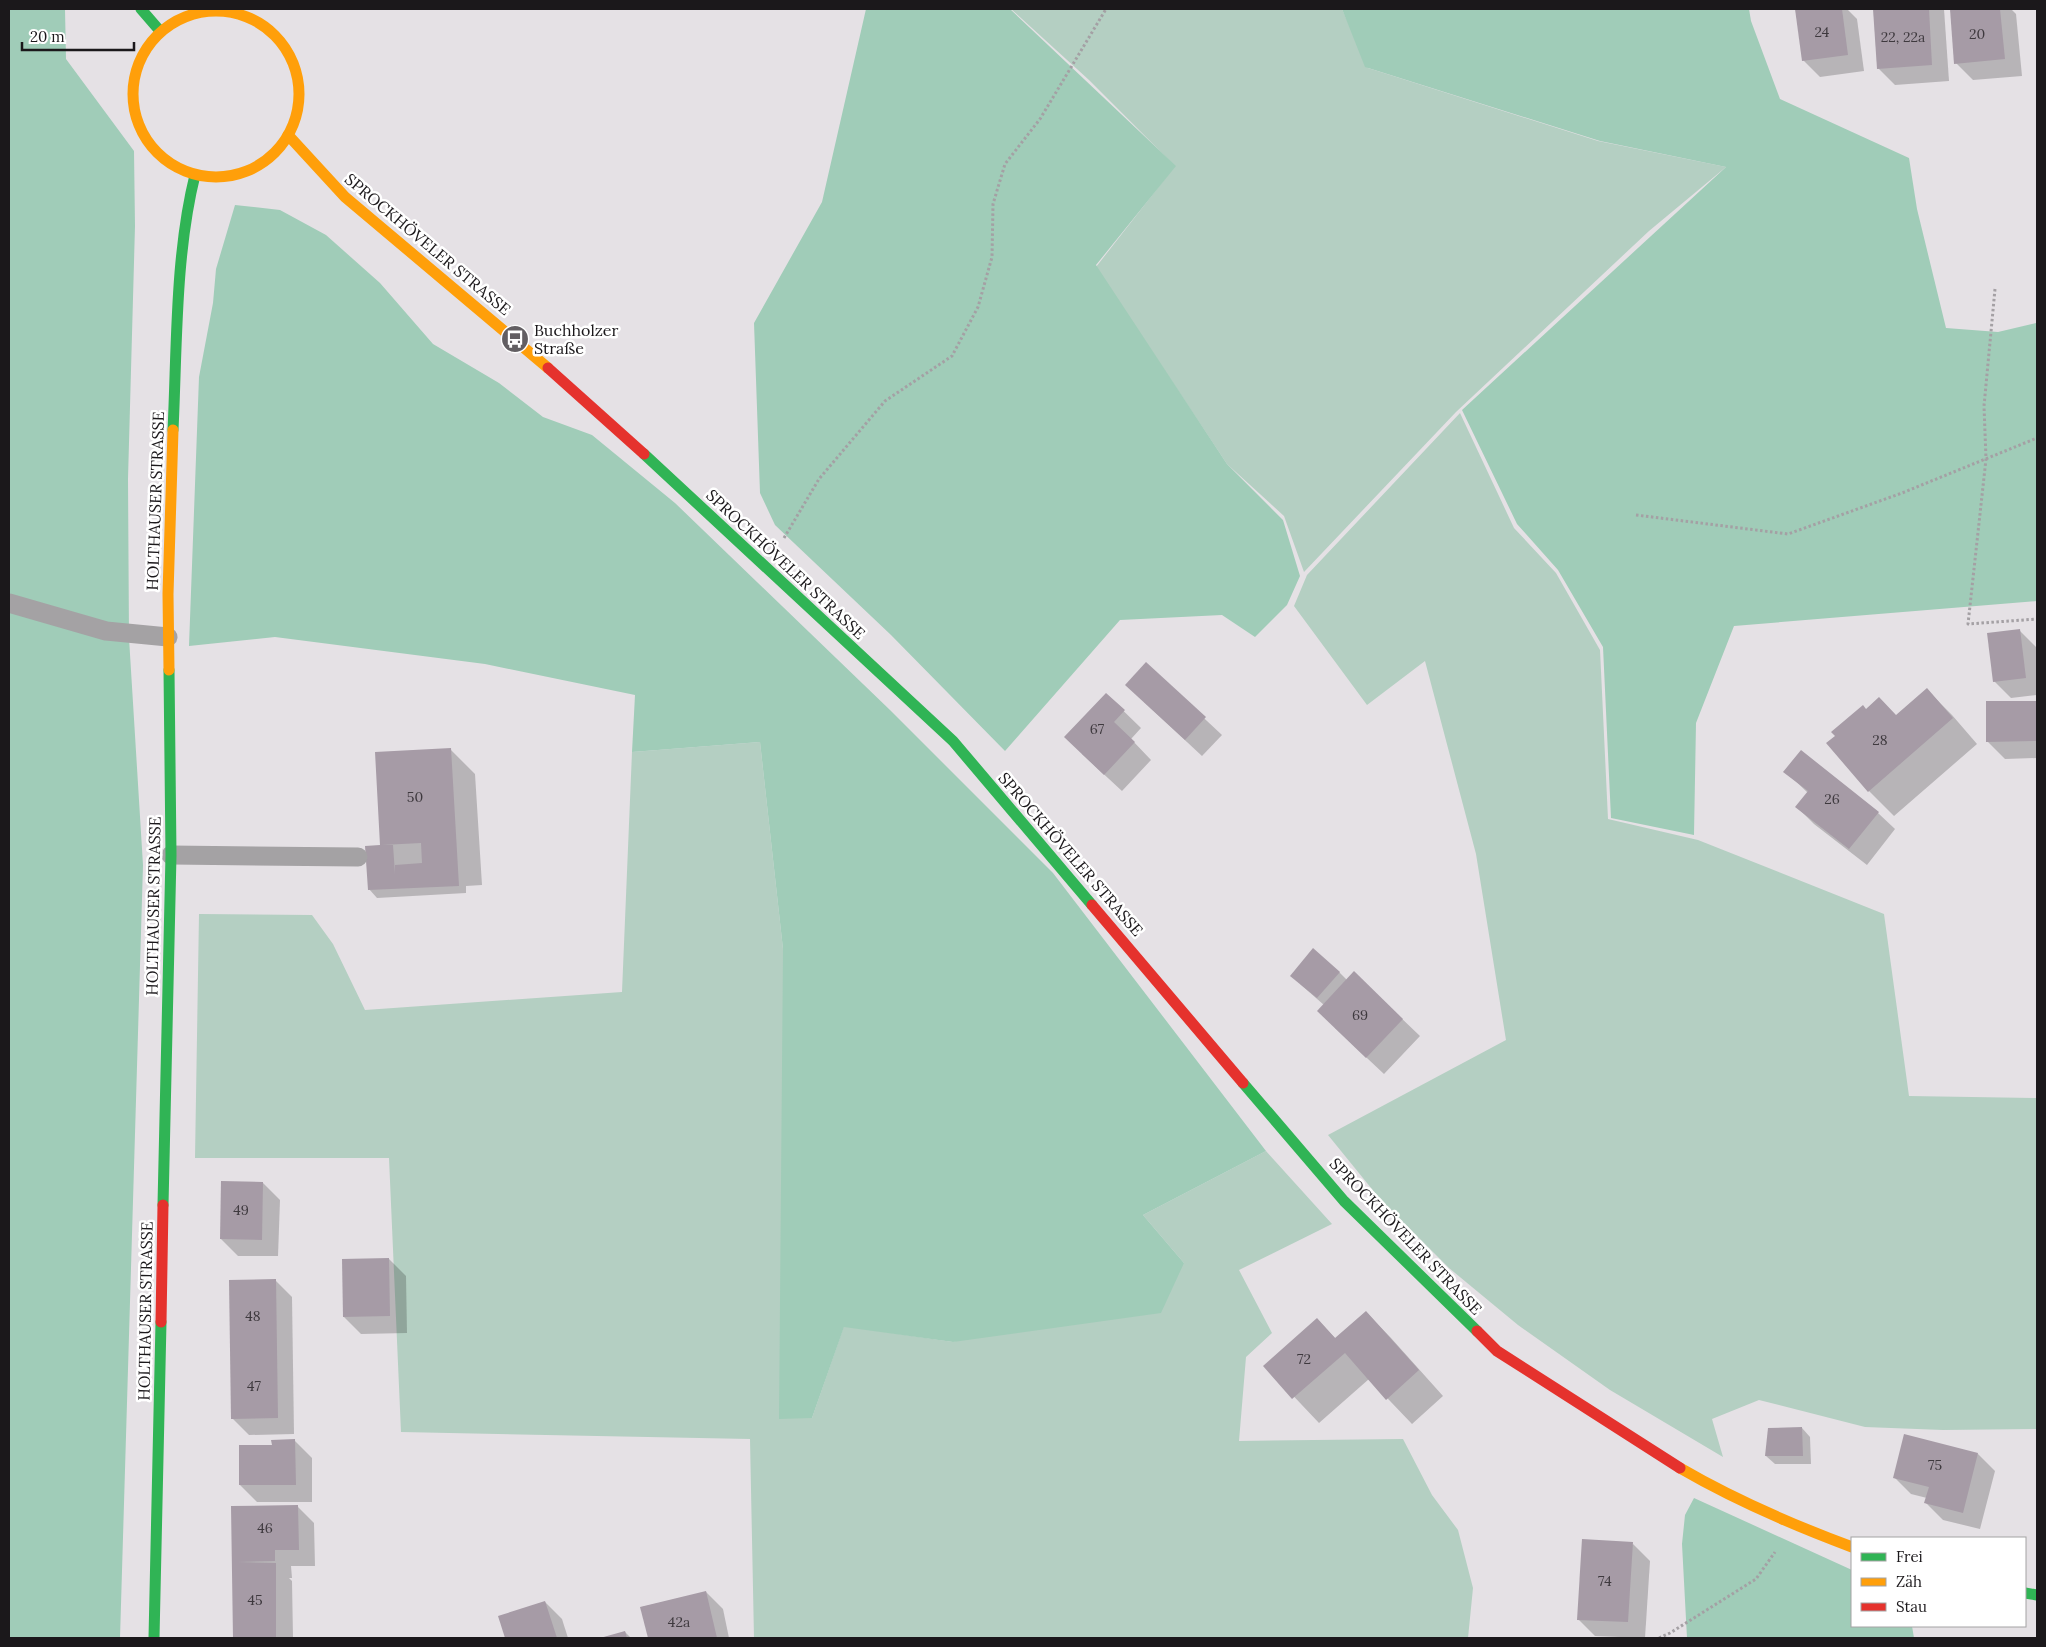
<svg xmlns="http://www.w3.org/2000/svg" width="2046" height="1647" font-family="Lora,serif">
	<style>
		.green { fill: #b4cfc2 }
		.forest { fill: #a0ccb8 }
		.shadow { fill: #0003 }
		.building { fill: #a69ba6; fill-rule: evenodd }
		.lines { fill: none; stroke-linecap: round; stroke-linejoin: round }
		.path { stroke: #a4a0a4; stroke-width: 3; stroke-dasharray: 2.5 2.5; stroke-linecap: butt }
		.lane { stroke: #a4a2a4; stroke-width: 19 }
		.fast { stroke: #30b455; stroke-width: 11 }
		.slow { stroke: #ff9f0a; stroke-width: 11 }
		.jam { stroke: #e5322d; stroke-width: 11 }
		.labels { text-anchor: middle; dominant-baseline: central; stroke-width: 5; stroke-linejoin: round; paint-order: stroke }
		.number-label { font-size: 14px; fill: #3e393e }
		.street-label { font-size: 16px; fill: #1b181b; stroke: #fff }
		.poi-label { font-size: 16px; fill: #1b181b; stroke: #fff; text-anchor: start }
	</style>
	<rect width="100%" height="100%" fill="#e5e1e5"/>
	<g class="green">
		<path d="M1011,9h331l26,59 230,73 128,26 -77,64 -193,181 -152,160 -20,-56 -57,-52 -131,-197 79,-101 -86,-86z"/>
		<path d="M1460,413l54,115 42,45 44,77 8,169 90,21 186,74 25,182 128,2v331l-94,1 -78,-3 -106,-27 -47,19 11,38 -113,-67 -92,-65 -69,-57 -69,-69 -52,-64 178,-95 -30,-186 -51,-193 -58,44 -73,-99 13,-31z"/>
		<path d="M760,742l23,207 29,469 32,-92 109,16 231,-79 -41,-48 123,-64 66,73 -93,46 33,63 -26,24 -7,84 164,-2 29,56 26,35 15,58 -5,50h-714l-4,-199 -349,-7 -12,-274h-194l4,-244 113,1 21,29 32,66 257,-18 10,-240z"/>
	</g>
	<g class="forest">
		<path d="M9,9h56l1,50 68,92 1,75 -7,253 1,159 14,227 -23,773h-111z"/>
		<path d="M866,9h144l166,157 -80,99 131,199 56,56 17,56 -13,29 -32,32 -33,-22 -102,5 -115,131 -114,-116 -116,-110 -15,-32 -6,-170 68,-121z"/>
		<path d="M1342,9h407l2,12 29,78 129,59 8,51 29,119 52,4 38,-9 1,-6v284l-303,25 -38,97 -2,112 -83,-17 -8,-171 -45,-77 -41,-46 -55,-114 264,-243 -126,-26 -235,-74z"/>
		<path d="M235,205l45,5 46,25 54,48 53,61 66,39 44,34 49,18 83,68 215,207 163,163 213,278 -123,64 41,48 -23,50 -208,29 -109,-15 -32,91 -33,1 4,-470 -23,-207 -128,10 3,-57 -150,-31 -210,-27 -86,9 10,-269 14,-74 3,-34z"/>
		<path d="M1694,1498l158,72v56h60l2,12h-227l-5,-94 3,-29z"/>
	</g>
	<g class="shadow">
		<path d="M1797,9h50l10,10 7,52 -44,6 -17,-17z"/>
		<path d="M1874,9h70l5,72 -54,4 -17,-17z"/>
		<path d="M1951,9h60l5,5 6,62 -49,4 -17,-17z"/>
		<path d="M2020,631l17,17v47l-26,3 -17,-17z"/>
		<path d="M1146,664l76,71 -20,21 -58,-54z"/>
		<path d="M1927,690l25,25 25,29 -83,72 -25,-25 -3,-81 31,6z"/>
		<path d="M1106,694l35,34 -10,11 20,21 -29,31 -40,-37z"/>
		<path d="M1987,702h50v56l-32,1 -17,-17z"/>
		<path d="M450,749l25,25 7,111 -16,1v7l-89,5 -8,-9 15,-42 -3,-3z"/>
		<path d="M1785,771l93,42 17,16 -28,36 -53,-41 -17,-17 11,-14z"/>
		<path d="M1339,972l8,8 7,-7 66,63 -36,38 -49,-46 -11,-23 -24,-21z"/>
		<path d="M263,1183l17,17 -2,56h-40l-17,-17z"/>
		<path d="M389,1259l17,17 1,57 -46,1 -17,-17z"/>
		<path d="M275,1280l17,17 2,137 -45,1 -17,-17z"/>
		<path d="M1366,1312l25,26 52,58 -31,28 -43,-45 -50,44 -54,-57 52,-47 19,20z"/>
		<path d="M1802,1428l8,9 1,27h-36l-9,-8z"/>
		<path d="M295,1441l17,17v44h-55l-17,-17 33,-39z"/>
		<path d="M1978,1454l17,17 -15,58 -37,-9 -17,-17 1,-5 -16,-4 -17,-17z"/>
		<path d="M297,1506l17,17 1,43h-24l1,12h-3l3,3 1,57h-58l-2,-131z"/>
		<path d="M1633,1544l17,17 -5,77 -50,-2 -17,-17z"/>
		<path d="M706,1592l17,17 6,29h-80l-7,-31z"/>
		<path d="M545,1602l17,17 6,19h-62l-7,-21z"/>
		<path d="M625,1632l6,6h-29z"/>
	</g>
	<g class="building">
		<path d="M1795,9h47l6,46 -46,6z"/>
		<path d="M1873,9h56l3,56 -55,4z"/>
		<path d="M1950,9h50l5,50 -51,5z"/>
		<path d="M2020,629l6,49 -33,4 -6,-49z"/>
		<path d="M1146,662l60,55 -21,23 -60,-55z"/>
		<path d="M1927,688l26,30 -85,74 -42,-49 9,-7 -4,-4 32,-27 3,4 13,-12 17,18z"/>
		<path d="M1106,693l19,17 -11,12 21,20 -31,33 -40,-38z"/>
		<path d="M1986,701h51v40l-51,1z"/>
		<path d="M451,748l8,138 -91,4 -3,-44 15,-1 -5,-93zM421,843l1,20 -27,2v9l-2,-29h-11z"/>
		<path d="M1801,750l78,62 -30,37 -54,-42 13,-16 -25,-19z"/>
		<path d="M1313,948l27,24 -23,26 -27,-22z"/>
		<path d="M1354,971l49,48 -37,39 -49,-47z"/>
		<path d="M221,1181l42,1 -1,58 -42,-1z"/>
		<path d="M389,1258l1,58 -47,1 -1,-58z"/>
		<path d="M276,1279l2,139 -47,1 -2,-139z"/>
		<path d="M1366,1311l53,59 -33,30 -41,-47 -53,46 -29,-33 54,-48 18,20z"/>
		<path d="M1802,1427l1,29h-38l3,-28z"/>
		<path d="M1904,1434l74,19 -15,60 -39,-10 5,-16 -36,-9z"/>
		<path d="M295,1439l1,46h-57v-40h33l-1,-5z"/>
		<path d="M298,1505l1,45h-24v11l-37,1 38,1v75h-43l-2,-132z"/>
		<path d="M1582,1539l51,3 -5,80 -51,-2z"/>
		<path d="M706,1591l11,47h-69l-8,-31z"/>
		<path d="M545,1601l12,37h-52l-7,-22z"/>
		<path d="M625,1631l2,7h-27z"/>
	</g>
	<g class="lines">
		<g class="path">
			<path d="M1995,289l-11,117 2,53 -18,165 69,-5"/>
			<path d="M1636,515l152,19 114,-41 135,-55"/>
			<path d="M784,538l35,-59 66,-78 67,-45 26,-49 14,-50 1,-53 12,-40 35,-45 66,-110"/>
			<path d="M1659,1638l11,-5 86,-54 19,-27"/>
		</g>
		<g class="lane">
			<path d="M9,603l97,28 62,6"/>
			<path d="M171,855l187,2"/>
		</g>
		<g class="fast">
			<path d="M141,9l19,22"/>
			<path d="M173,430c4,-82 2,-175 22,-255"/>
			<path d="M644,454l309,287 139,164"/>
			<path d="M1243,1083l101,118 133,130"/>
			<path d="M163,1205l8,-350 -2,-185"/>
			<path d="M2025,1593l12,2"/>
			<path d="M154,1638l7,-316"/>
		</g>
		<g class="slow">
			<circle cx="216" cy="94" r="83"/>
			<path d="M288,135l57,62 203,171"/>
			<path d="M169,670l-1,-76 5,-164"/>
			<path d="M1680,1468c55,32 113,57 172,79"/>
		</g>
		<g class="jam">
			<path d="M548,368l96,86"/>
			<path d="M1092,905l151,178"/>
			<path d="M161,1322l2,-117"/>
			<path d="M1477,1331l20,20 183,117"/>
		</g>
	</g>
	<defs>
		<g id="bus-disc" transform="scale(1.4375)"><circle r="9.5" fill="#625e62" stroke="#fff"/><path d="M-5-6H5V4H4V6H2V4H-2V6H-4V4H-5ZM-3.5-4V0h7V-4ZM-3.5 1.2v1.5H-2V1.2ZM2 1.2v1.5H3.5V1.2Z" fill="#fff"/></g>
	</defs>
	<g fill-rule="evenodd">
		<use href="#bus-disc" x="515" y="339"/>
	</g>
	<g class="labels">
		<g class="number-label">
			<text x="1822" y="32">24</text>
			<text x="1977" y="34">20</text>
			<text x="1903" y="37">22, 22a</text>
			<text x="1097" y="729">67</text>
			<text x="1880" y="740">28</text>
			<text x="415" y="797">50</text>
			<text x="1832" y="799">26</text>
			<text x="1360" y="1015">69</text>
			<text x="241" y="1210">49</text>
			<text x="253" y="1316">48</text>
			<text x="1304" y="1359">72</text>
			<text x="254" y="1386">47</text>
			<text x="1935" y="1465">75</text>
			<text x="265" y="1528">46</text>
			<text x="1605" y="1581">74</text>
			<text x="255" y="1600">45</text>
			<text x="679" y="1622">42a</text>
		</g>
		<g class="street-label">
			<text transform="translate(428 244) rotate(40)">SPROCKHÖVELER STRASSE</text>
			<text transform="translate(155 501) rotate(-88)">HOLTHAUSER STRASSE</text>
			<text transform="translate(786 564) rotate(43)">SPROCKHÖVELER STRASSE</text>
			<text transform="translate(1071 854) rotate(49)">SPROCKHÖVELER STRASSE</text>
			<text transform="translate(153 906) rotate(-89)">HOLTHAUSER STRASSE</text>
			<text transform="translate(1406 1236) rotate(46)">SPROCKHÖVELER STRASSE</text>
			<text transform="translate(145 1311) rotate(-89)">HOLTHAUSER STRASSE</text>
		</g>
		<g class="poi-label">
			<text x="534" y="330">Buchholzer<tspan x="534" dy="18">Straße</tspan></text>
		</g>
	</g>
	<rect width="2046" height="1647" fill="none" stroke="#1b181b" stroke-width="20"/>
	<rect x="1851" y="1537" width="175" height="90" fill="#ffffff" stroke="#a4a3a4"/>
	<rect x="1861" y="1553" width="25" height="8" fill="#30b455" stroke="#a4a3a4"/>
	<text x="1896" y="1562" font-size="15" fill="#1b181b">Frei</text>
	<rect x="1861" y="1578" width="25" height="8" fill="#ff9f0a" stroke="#a4a3a4"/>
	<text x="1896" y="1587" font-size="15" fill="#1b181b">Zäh</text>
	<rect x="1861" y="1603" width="25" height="8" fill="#e5322d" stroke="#a4a3a4"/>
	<text x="1896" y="1612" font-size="15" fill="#1b181b">Stau</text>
	<path d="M22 42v8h112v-8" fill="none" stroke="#1b181b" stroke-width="2.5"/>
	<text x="30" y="42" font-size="15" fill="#1b181b" stroke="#ffffff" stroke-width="4" paint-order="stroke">20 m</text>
</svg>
